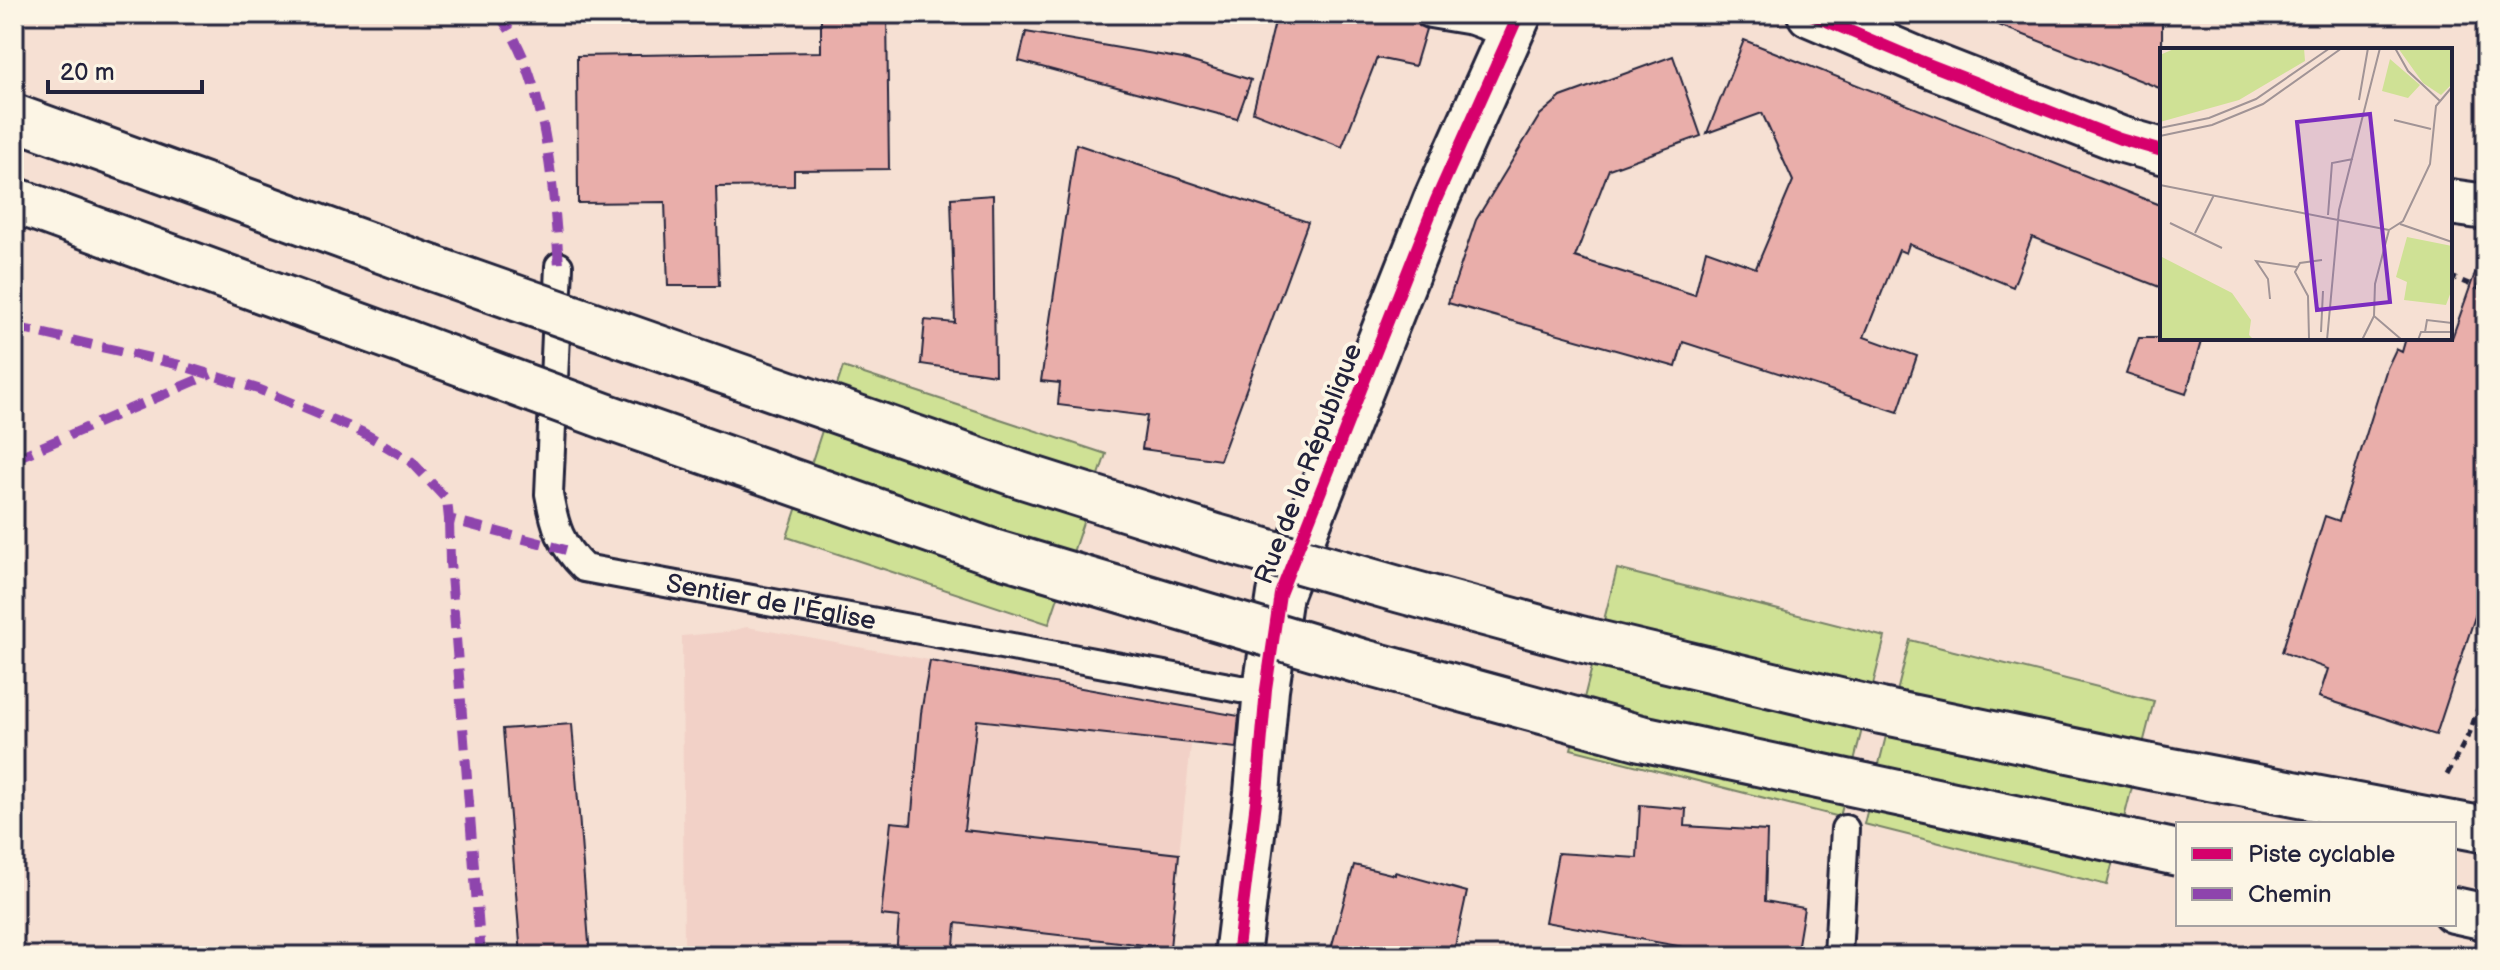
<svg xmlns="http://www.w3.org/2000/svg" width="2500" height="970" font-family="'Balsamiq Sans',sans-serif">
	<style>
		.built { fill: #f2d1c7 }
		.green { fill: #cfe195; stroke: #788268; stroke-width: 2 }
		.building { fill: #e9aeaa; stroke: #22223b; stroke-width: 2 }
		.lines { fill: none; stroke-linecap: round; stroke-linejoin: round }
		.lane-casing { stroke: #22223b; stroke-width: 32 }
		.secondary-casing { stroke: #22223b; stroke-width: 50 }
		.highway-casing { stroke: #22223b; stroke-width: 50 }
		.path { stroke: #22223b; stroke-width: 5; stroke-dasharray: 8 6; stroke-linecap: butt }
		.lane { stroke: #fcf5e5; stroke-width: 26 }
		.secondary { stroke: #fcf5e5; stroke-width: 44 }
		.highway { stroke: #fcf5e5; stroke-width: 44 }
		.highway-bridge-casing { stroke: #22223b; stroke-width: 50; stroke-linecap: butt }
		.highway-bridge { stroke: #fcf5e5; stroke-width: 44 }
		.quiet { stroke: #8e44ad; stroke-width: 10; stroke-dasharray: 20 10; stroke-linecap: butt }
		.cycleway-casing { stroke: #fcf5e5; stroke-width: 17 }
		.cycleway { stroke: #d6006c; stroke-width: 12 }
		.labels { text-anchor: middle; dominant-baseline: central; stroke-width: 8; stroke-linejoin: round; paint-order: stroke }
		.street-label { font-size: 26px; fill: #22223b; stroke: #fcf5e5 }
		.inset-road { fill: none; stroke: #a19496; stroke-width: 2 }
		.view { fill: #7b2cbf; fill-opacity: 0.15; stroke: #7b2cbf; stroke-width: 4 }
		.inset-edge { fill: none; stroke: #22223b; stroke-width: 4 }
	</style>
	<rect width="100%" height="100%" fill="#f6e0d3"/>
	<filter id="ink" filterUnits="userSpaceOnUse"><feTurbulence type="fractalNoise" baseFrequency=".0125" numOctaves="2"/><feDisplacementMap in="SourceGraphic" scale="16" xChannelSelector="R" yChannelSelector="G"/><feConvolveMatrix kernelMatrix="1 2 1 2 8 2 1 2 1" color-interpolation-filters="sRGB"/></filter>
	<g filter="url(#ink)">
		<path class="built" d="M747,627l448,81 -27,248h-484l-2,-320 44,-4z"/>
		<g class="green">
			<path d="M843,367l263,87 -57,170 -262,-87z"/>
			<path d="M1617,569l268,68 -45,180 -269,-68z"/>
			<path d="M1910,640l244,61 -47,184 -243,-61z"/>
		</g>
		<g class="building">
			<path d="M821,14h66l2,155 -95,1v16l-78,1 3,99h-51l-3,-84 -87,1 -1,-147 244,-4z"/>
			<path d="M1277,14h137l5,12 7,3 -11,37 -38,-8 -35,89 -89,-35z"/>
			<path d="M1979,14h183v75l-184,-72z"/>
			<path d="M1026,32l157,27 68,21 -14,39 -218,-58z"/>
			<path d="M1744,40l418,166v82l-130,-51 -19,50 -104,-43 -3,9 -7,-3 -35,87 53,19 -19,56 -215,-70 -7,25 -228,-64 28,-83 64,-105 21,-18 112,-41 28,80 -92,33 -34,88 120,38 11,-45 50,18 37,-87 -31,-68 -55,20z"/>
			<path d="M1076,144l232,78 -88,238 -78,-11 5,-33 -89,-11 2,-22 -19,-2z"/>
			<path d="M993,195l2,180 -74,-11 4,-44 30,3 -4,-125z"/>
			<path d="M2480,259l6,1v323l-50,152 -117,-38 9,-28 -46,-17 43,-136 14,5 48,-153 9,-19 6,3 4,-14h46z"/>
			<path d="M2139,338h63l-16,56 -60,-20z"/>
			<path d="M930,661l309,55 -3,32 -259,-28 -13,110 215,24 -9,94 -214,-25 -3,33h-57l3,-39 -18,-2 10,-93 20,2 10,-111z"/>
			<path d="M572,724l18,232h-69l-18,-227z"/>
			<path d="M1640,805l46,4 -1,17 82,5 -2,70 39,7 -8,48h-63l-188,-34 13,-69 79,5z"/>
			<path d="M1354,865l41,10v-3l72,20 -14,64h-124z"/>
		</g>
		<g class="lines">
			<g class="lane-casing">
				<g id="lane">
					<path d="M1430,14l42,7 38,14"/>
					<path id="s1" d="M559,266l-10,228c6,33 11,50 35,74l656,121h26"/>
					<path d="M1838,956l7,-127"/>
				</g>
			</g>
			<g class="secondary-casing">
				<g id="secondary">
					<path d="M1810,14l108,46 202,79 42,12"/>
					<path d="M2450,202l36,5"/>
					<path d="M1237,956l20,-163 9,-104 14,-95 156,-394 83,-186"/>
				</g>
			</g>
			<g class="highway-casing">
				<g id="highway">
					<path d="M14,117l417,151"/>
					<path d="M14,200l393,143"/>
					<path d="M2454,824l32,6"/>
					<path d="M2454,910l32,7"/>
				</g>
			</g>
			<g class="path">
				<path d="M2450,281l4,-3 32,13"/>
				<path d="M2447,775l23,-43 16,-47"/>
			</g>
			<use href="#lane" class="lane"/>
			<use href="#secondary" class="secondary"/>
			<use href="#highway" class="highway"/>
			<g class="highway-bridge-casing">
				<g id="highway-bridge">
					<path d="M431,268l589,207 196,62 185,53 179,49 301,72 275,57 296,56"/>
					<path d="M407,343l203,75 383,134 370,110 278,76 537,115"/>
				</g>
			</g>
			<use href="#highway-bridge" class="highway-bridge"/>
			<g class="quiet">
				<path d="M498,14c48,58 56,178 61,252"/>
				<path d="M14,327l162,37 82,25 104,43 49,29 36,39 2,19 117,31"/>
				<path d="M14,459l197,-85"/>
				<path d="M449,519l1,43 31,394"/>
			</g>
			<g class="cycleway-casing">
				<g id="cycleway">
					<path d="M1810,14l108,46 202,79 42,12"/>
					<path d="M1237,956l20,-163 9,-104 14,-95 156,-394 83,-186"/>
				</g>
			</g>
			<use href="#cycleway" class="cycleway"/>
		</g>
	</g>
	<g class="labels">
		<g class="street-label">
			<text transform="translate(1309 464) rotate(-69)">Rue de la République</text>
			<text stroke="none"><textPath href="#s1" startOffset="502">Sentier de l'Église</textPath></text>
		</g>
	</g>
	<g transform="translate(2160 48)">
		<rect width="292" height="292" fill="#f6e0d3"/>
		<path d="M16,0h128l1,13 -66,39 -79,22v-67zM238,0h54v36l-11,11 -18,-12zM230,11l30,26 -12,13 -26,-7zM247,189l45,9v43l-6,16 -42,-5 3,-18 -11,-5zM0,208l72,37 19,27 -2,15 5,5h-94z" fill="#cfe195"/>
		<path class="inset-road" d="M235,0l13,23 32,30M199,52l9,-52M234,72l37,9M0,80l49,-10 47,-19 74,-51M0,88l52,-11 51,-21 79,-56M0,137l229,45M168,167l4,-52 21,-4M10,175l52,25M240,176l52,18M229,182l14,-9 27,-57 6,-58 16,-19M35,185l19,-38M110,251l-2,-20 -12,-18 41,6M214,268l1,-32 14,-54M214,268l28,24M161,284l2,-41M265,284l2,-12 25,3M149,290l-1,-42 -13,-24 5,-9 22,-3M167,292l12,-130 41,-162M202,292l12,-24M258,292l3,-8h31"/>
		<path class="view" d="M210,66l20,188 -73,8 -20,-188z"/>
		<rect width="292" height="292" class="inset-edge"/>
	</g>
	<rect width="2500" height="970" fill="none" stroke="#fcf5e5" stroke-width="48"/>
	<rect x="24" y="24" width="2452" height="922" fill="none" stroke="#22223b" stroke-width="3" filter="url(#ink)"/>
	<rect x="2176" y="822" width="280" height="104" fill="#fcf5e5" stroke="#a5a1a1" stroke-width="2"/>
	<rect x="2192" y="848" width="40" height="12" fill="#d6006c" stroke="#a5a1a1" stroke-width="2"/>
	<text x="2248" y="862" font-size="24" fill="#22223b">Piste cyclable</text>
	<rect x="2192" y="888" width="40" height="12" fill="#8e44ad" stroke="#a5a1a1" stroke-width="2"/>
	<text x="2248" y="902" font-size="24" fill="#22223b">Chemin</text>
	<path d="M48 80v12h154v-12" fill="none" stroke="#22223b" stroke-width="4"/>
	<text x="60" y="80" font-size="24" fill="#22223b" stroke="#fcf5e5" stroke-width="6" paint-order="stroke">20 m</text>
</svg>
